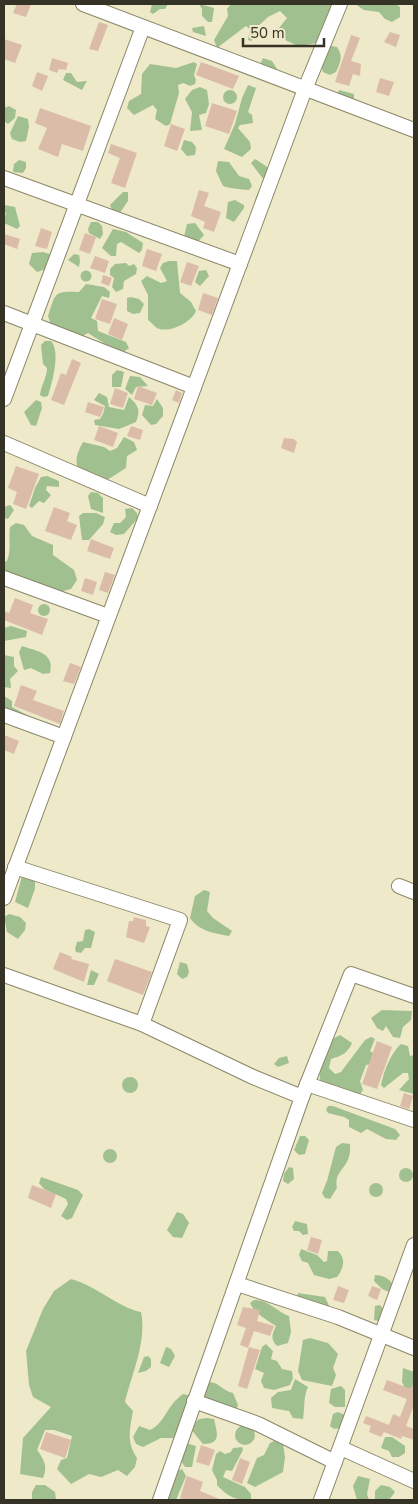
<svg xmlns="http://www.w3.org/2000/svg" width="418" height="1504" font-family="'Nunito Sans',sans-serif">
	<style>
		.forest { fill: #a1c090 }
		.building { fill: #dbbca9 }
		.lines { fill: none; stroke-linecap: round; stroke-linejoin: round }
		.minor-casing { stroke: #8b8668; stroke-width: 16 }
		.minor { stroke: #fff; stroke-width: 14 }
	</style>
	<rect width="100%" height="100%" fill="#eee9c8"/>
	<g class="forest">
		<path d="M152,4h16l-3,5h-5l-7,5 -3,-2z"/>
		<path d="M199,4l15,4 -2,14h-4l-6,-6v-7z"/>
		<path d="M231,4h106l-20,39 -19,3 -17,-8 -2,-10 8,-10 -7,-7 -12,6 -12,11 1,7 -6,6 -3,-1 2,-11 -4,-3 -29,22 -3,-8 14,-24 -1,-7z"/>
		<path d="M355,4h41l4,3v10l-8,5 -7,-3 -6,-7 -15,-2z"/>
		<path d="M204,26l2,10 -13,-4 -1,-4z"/>
		<path d="M331,46l6,1c6,9 4,14 -1,25l-6,3 -7,-3 -3,-11 4,-12z"/>
		<path d="M263,58l9,3 10,16 -23,-10z"/>
		<path d="M194,62l3,2 -3,11 2,5 -1,4 -5,2 -7,-3 -5,2 1,8 -9,31 -4,2 -11,-7 2,-9 -4,-5 -19,10 -7,-7 2,-7 12,-7 1,-20 8,-10 26,4z"/>
		<path d="M66,73h5l6,9 10,-1 -5,9 -19,-10z"/>
		<path d="M248,85l8,3 -8,24 4,3 1,8 -13,2 -2,3 12,14 1,7 -9,8 -18,-8 11,-25 7,-26z"/>
		<path d="M200,87l7,3 2,14 -3,9 -7,2 3,15 -12,1 2,-19 -7,-13 7,-9z"/>
		<circle cx="230" cy="97" r="7"/>
		<path d="M339,90l15,4v8l-17,-6z"/>
		<path d="M9,106l7,4 -1,8 -7,6 -4,-3v-13z"/>
		<path d="M18,116l10,3 1,8 -3,14 -6,1 -8,-3 -2,-6z"/>
		<path d="M184,140l8,2 4,5 -1,8 -8,1 -6,-7z"/>
		<path d="M255,159l11,7 5,5 -15,37c-4,-11 5,-17 8,-28l-13,-17z"/>
		<path d="M19,160l7,2v6l-3,5 -10,-1 1,-8z"/>
		<path d="M218,161l11,1 10,14 10,3 3,7 -3,4c-9,-1 -17,-1 -26,-4l-7,-15z"/>
		<path d="M123,192h5v9l-9,13 -6,-2 -3,-7z"/>
		<path d="M235,200l9,5v3l-10,14 -8,-4 2,-16z"/>
		<path d="M4,205l11,2 5,19 -3,3 -13,-6 2,-11 -2,1z"/>
		<path d="M91,222h7l4,4 1,8 -3,5 -11,-6 -1,-4z"/>
		<path d="M195,223l9,12 -7,8 -13,-6 3,-13z"/>
		<path d="M113,229l13,3 17,11 -1,7 -3,3 -18,-11 -4,2 -1,12h-5l-9,-8z"/>
		<path d="M43,252l10,3 -1,12 -15,5 -8,-8 3,-11z"/>
		<path d="M74,254l5,1 1,6 -1,6 -11,-7z"/>
		<path d="M169,261h8l3,32 11,9 5,9c-4,11 -27,23 -39,17 -3,-2 -6,-6 -9,-8v-25l-7,-14 6,-5 14,7 6,-2 -7,-13 3,-5z"/>
		<path d="M126,263l3,3 5,-2 3,4 -1,6 -12,7 -1,8 -7,3 -4,-5 2,-9 -4,-3v-6l5,-5z"/>
		<path d="M206,270l3,6 -9,10 -5,-4 4,-11z"/>
		<circle cx="86" cy="276" r="5.5"/>
		<path d="M86,284l18,3 6,5 -1,6 -7,-2 -11,22 6,3 1,10 28,11 3,6 -8,6 -33,-21 -7,4 -30,-12 -3,-9c8,-24 6,-25 31,-24z"/>
		<path d="M131,297l8,2 5,5 -4,9 -7,1 -6,-3v-13z"/>
		<path d="M45,341h6c10,11 1,42 -3,55l-5,1 -3,-2c1,-10 7,-17 7,-27l-4,-4 -2,-19z"/>
		<path d="M117,370l7,2 -3,15h-9v-12z"/>
		<path d="M130,376l10,1 8,9 -12,1 -4,8 -7,-6z"/>
		<path d="M99,393l8,4 2,10 15,3 5,-13c9,8 12,13 7,25l-17,7 -24,-4 -1,-5 6,-1 3,-5 2,-8 -11,-6z"/>
		<path d="M157,399l6,9v8l-7,8 -5,1 -9,-10 3,-10 8,1z"/>
		<path d="M36,400l5,2 1,6 -6,18 -5,-1 -7,-13z"/>
		<path d="M124,437l10,5 3,8 -10,6 -1,12 -22,14 -25,-10c-5,-12 -2,-19 4,-30l21,5 6,4 7,-3z"/>
		<path d="M47,476l12,5v6l-12,-1 -1,4 5,5 -7,8 -5,-2 -7,7 -3,-2 6,-18 6,-11z"/>
		<path d="M91,492l7,1 5,5v15l-12,-4 -3,-13z"/>
		<path d="M10,505l4,5 -6,9 -4,-1v-11z"/>
		<path d="M132,508l5,5 1,5 -14,16 -8,1 -6,-3 4,-9h6l6,-6 -1,-8z"/>
		<path d="M83,513h13l9,4 -2,7 -14,16h-7l-3,-24z"/>
		<path d="M16,523l8,2 8,11 21,9v10l21,15 3,10 -6,9 -12,3 -55,-17v-13l3,-1c5,-13 1,-22 3,-34z"/>
		<circle cx="44" cy="610" r="6"/>
		<path d="M11,626l16,5 -1,6 -22,4v-13z"/>
		<path d="M22,646c15,5 33,7 28,27l-7,1 -12,-6 -7,2 -5,-18z"/>
		<path d="M4,655l10,2v9l4,5 -8,8 1,9 -7,-1z"/>
		<path d="M4,696l8,5v6l15,8 -3,4 -20,-8z"/>
		<path d="M22,876l13,5v8l-7,19 -13,-6z"/>
		<path d="M204,890l6,2 -3,19 6,7 19,13 -3,5c-16,-3 -30,-5 -39,-18l5,-22z"/>
		<path d="M9,914l11,3 6,6 -1,7 -7,9 -11,-7 -3,-15z"/>
		<path d="M89,929l6,3 -4,16h-6l-4,5 -5,-1 -1,-3 2,-7 6,-1 2,-11z"/>
		<path d="M180,962l7,2 2,8 -2,5 -5,2 -5,-5z"/>
		<path d="M91,970l8,4 -5,11h-7z"/>
		<path d="M382,1010l30,1 -1,9 -8,7 -3,11 -7,-1 -7,-11 -3,5 -6,-3 -6,-10z"/>
		<path d="M340,1035l12,8c-4,10 -11,13 -21,16l-2,9 6,6 6,-2 24,-32 6,-3 4,2 -5,12 5,3 -4,10 -5,1 -6,16 3,9 -8,12 -10,-7 -2,-7 -5,1 -18,-5c0,-21 -2,-39 20,-49z"/>
		<path d="M401,1044l7,2 2,10 4,-1v39l-15,-4 10,-11 -1,-6h-5l-19,15 -3,-3c3,-14 9,-31 20,-41z"/>
		<path d="M287,1056l2,7 -11,4 -4,-3 5,-6z"/>
		<circle cx="130" cy="1085" r="8"/>
		<path d="M328,1106h5l62,23 5,6 -4,5 -10,-1 -19,-10 -6,4 -12,-6v-7l-5,-3 -16,-4 -2,-3z"/>
		<path d="M300,1136h5l4,4 -4,14 -6,1 -5,-5z"/>
		<path d="M342,1143l8,1c2,26 -17,24 -13,44l-7,11 -5,-1 -3,-5 5,-12 9,-34z"/>
		<circle cx="110" cy="1156" r="7"/>
		<path d="M289,1167l4,1 1,11 -6,5 -5,-3 1,-7z"/>
		<circle cx="406" cy="1175" r="7"/>
		<path d="M41,1177l37,13 5,5 -11,23 -5,2 -6,-4 7,-12 -2,-5 -22,-10 -5,-6z"/>
		<circle cx="376" cy="1190" r="7"/>
		<path d="M177,1212l6,2 6,9 -7,15 -9,-1 -6,-7z"/>
		<path d="M295,1221l12,3 1,10 -5,1 -4,-4h-5l-2,-4z"/>
		<path d="M301,1249l16,6 7,7 3,-1 1,-10h10c8,8 6,17 -1,26l-8,2 -15,-4 -6,-12 -6,-2 -3,-6z"/>
		<path d="M375,1275c8,0 16,4 19,12l-3,5c-8,-1 -11,-5 -17,-11z"/>
		<path d="M71,1279c26,7 46,28 70,33 6,30 -9,61 -16,90l8,9c-3,17 -7,31 4,47l-2,9 -8,9 -9,-6 -17,7 -12,-3 -18,10 -14,-15 4,-9 6,-2 5,-22 -18,-6h-9l-8,20c7,9 11,17 6,28l-23,-4 3,-36 28,-31 -18,-10 -4,-12 -3,-34 17,-42 11,-18z"/>
		<path d="M298,1293l27,4 5,11 -34,-9z"/>
		<path d="M254,1300c15,0 22,11 35,16l2,16 -3,11 -11,3c-7,-7 -5,-12 -1,-20 -9,-6 -22,-13 -26,-23z"/>
		<path d="M380,1305l4,5 -1,9 -5,2 -4,-1 1,-14z"/>
		<path d="M310,1338l18,5 10,11 -5,14 3,7 -4,11 -30,-6 -4,-9 5,-31z"/>
		<path d="M266,1344l7,7 -2,8 6,2 5,8 10,2 1,7 -3,7 -16,5 -10,-2 -3,-7 3,-8 -9,-4 7,-22z"/>
		<path d="M166,1347l5,2 4,7 -6,11 -9,-4z"/>
		<path d="M148,1356l3,3v8l-5,4 -8,2 6,-16z"/>
		<path d="M403,1368l11,4v12l-7,10 -3,-2v-6l-2,-4z"/>
		<path d="M295,1379l13,8c-5,11 -3,20 -5,32l-10,-1 -4,-7 -17,-3 -1,-10 7,-6 13,-2z"/>
		<path d="M210,1382c10,1 13,9 23,11l5,12 -3,8 -31,-10v-9z"/>
		<path d="M341,1386l4,4v17h-10l-6,-4 2,-14z"/>
		<path d="M183,1394l5,1 4,5 -14,38h-17l-18,9 -7,-3 -3,-7 6,-11 11,4c16,-8 16,-24 33,-36z"/>
		<path d="M338,1412l7,3 -4,13 -7,1 -4,-3 3,-12z"/>
		<path d="M207,1418l7,1c3,14 8,25 -11,25l-13,-16 9,-9z"/>
		<circle cx="245" cy="1435" r="10"/>
		<path d="M385,1437h7l13,9v7l-6,4h-7l-3,-6 -8,-3z"/>
		<path d="M274,1441l9,3 2,13 -2,15 -28,15 -8,-4 10,-25 7,-3 6,-12z"/>
		<path d="M186,1443l10,3 -4,21h-7c-7,-9 -3,-15 1,-24z"/>
		<path d="M242,1447l1,3 -11,21 -6,-1 -3,7 22,10 6,7v6c-16,0 -23,-3 -34,-15v-5l-5,-10 4,-16 4,-3 5,3 6,-2 2,-4z"/>
		<path d="M182,1469l4,7 -10,24h-10l10,-28z"/>
		<path d="M358,1476l12,3 -3,15 2,6h-12l-4,-14z"/>
		<path d="M36,1485h9l10,7 1,8h-24v-8z"/>
		<path d="M381,1485l9,2 5,5 -6,8h-14v-9z"/>
	</g>
	<g class="building">
		<path d="M17,4h14l-5,13 -13,-4z"/>
		<path d="M99,22l9,3 -10,26 -9,-2z"/>
		<path d="M390,32l10,3 -4,12 -12,-5z"/>
		<path d="M351,35l9,3 -9,23 10,3 -1,12 -7,-2 -4,12 -14,-4z"/>
		<path d="M4,39l18,6 -7,18 -11,-4z"/>
		<path d="M52,58l16,5 -2,7 -7,-1 -2,4 -8,-3z"/>
		<path d="M201,62l38,14 -6,13 -37,-14z"/>
		<path d="M37,72l11,4 -6,15 -10,-5z"/>
		<path d="M380,78l14,4 -5,14 -13,-4z"/>
		<path d="M212,103l25,8 -8,23 -24,-8z"/>
		<path d="M40,108l51,18 -8,25 -21,-7 -4,13 -20,-8 9,-21 -12,-5z"/>
		<path d="M171,124l14,5 -8,22 -13,-5z"/>
		<path d="M111,144l26,9 -12,35 -14,-5 9,-25 -12,-5z"/>
		<path d="M199,190l10,3 -5,13 17,6 -7,20 -11,-4 2,-6 -14,-6z"/>
		<path d="M41,228l11,4 -5,17 -12,-3z"/>
		<path d="M85,233l11,4 -6,17 -11,-4z"/>
		<path d="M4,234l16,5 -3,10 -13,-5z"/>
		<path d="M147,249l15,5 -6,17 -14,-5z"/>
		<path d="M95,256l14,5 -4,12 -15,-5z"/>
		<path d="M187,262l12,4 -8,20 -11,-4z"/>
		<path d="M103,275l9,3 -3,8 -8,-3z"/>
		<path d="M203,293l15,5 -6,17 -14,-5z"/>
		<path d="M102,299l15,5 -7,20 -15,-5z"/>
		<path d="M114,318l14,6 -6,16 -14,-6z"/>
		<path d="M72,359l9,4 -17,42 -13,-5 10,-27 5,2z"/>
		<path d="M138,386l19,7 -5,12 -18,-6z"/>
		<path d="M115,388l13,5 -5,15 -13,-4z"/>
		<path d="M176,390l6,3 -3,10 -7,-3z"/>
		<path d="M88,402l16,5 -4,10 -15,-5z"/>
		<path d="M99,426l19,7 -5,14 -19,-7z"/>
		<path d="M131,426l12,4 -3,10 -13,-4z"/>
		<path d="M284,438l10,1 3,3 -3,11 -13,-5z"/>
		<path d="M16,466l23,8 -13,35 -13,-5 4,-12 -9,-4z"/>
		<path d="M54,507l16,6 -3,8 10,4 -6,15 -26,-9z"/>
		<path d="M91,539l23,9 -4,11 -23,-8z"/>
		<path d="M105,572l10,3 -7,18 -9,-3z"/>
		<path d="M85,578l12,4 -4,13 -12,-4z"/>
		<path d="M15,598l18,7 -3,8 18,6 -6,16 -38,-15v-9l5,2z"/>
		<path d="M70,663l11,4 -7,17 -11,-3z"/>
		<path d="M21,685l16,6 -4,9 31,11 -4,13 -46,-18z"/>
		<path d="M4,735l15,6 -5,13 -10,-4z"/>
		<path d="M134,917l12,3v6l4,1 -6,16 -18,-6 3,-16h4z"/>
		<path d="M60,952l12,5 -1,2 18,5 -5,18 -31,-13z"/>
		<path d="M115,959l37,13 -9,23 -36,-14z"/>
		<path d="M377,1041l15,6 -15,42 -15,-5z"/>
		<path d="M404,1093l9,3 -4,13 -9,-3z"/>
		<path d="M32,1185l24,9 -5,14 -23,-10z"/>
		<path d="M311,1237l11,3 -4,14 -11,-4z"/>
		<path d="M338,1286l11,4 -5,13 -11,-3z"/>
		<path d="M372,1286l9,3 -4,11 -9,-4z"/>
		<path d="M243,1307l17,3 -3,11 17,5 -4,10 -16,-5 -6,17 -8,-3 6,-17 -9,-3z"/>
		<path d="M249,1347l11,3 -13,39 -9,-3z"/>
		<path d="M387,1380l24,9 3,-7v23l-8,21 8,3v11l-12,-4 -1,3 -17,-7 -3,5 -12,-5 2,-6 -8,-3 3,-7 23,9 4,-11 7,3 7,-18 -24,-9z"/>
		<path d="M46,1432l25,8 -6,18 -25,-9z"/>
		<path d="M201,1445l14,5 -6,16 -13,-4z"/>
		<path d="M240,1458l10,4 -8,22 -10,-4z"/>
		<path d="M187,1476l16,6 -3,9 22,9h-35l-7,-2z"/>
	</g>
	<g class="lines">
		<g class="minor-casing">
			<g id="minor">
				<path d="M83,4l331,126"/>
				<path d="M4,178l236,86"/>
				<path d="M4,313l190,74"/>
				<path d="M4,399l139,-372"/>
				<path d="M4,443l146,63"/>
				<path d="M4,578l104,38"/>
				<path d="M4,715l60,22"/>
				<path d="M15,867l165,53 -38,104"/>
				<path d="M399,886l15,6"/>
				<path d="M4,898l301,-809 35,-85"/>
				<path d="M4,975l138,49 111,53 49,20"/>
				<path d="M307,1084l107,36"/>
				<path d="M237,1284l101,33 76,31"/>
				<path d="M194,1401l64,23 77,38"/>
				<path d="M341,1448l73,33"/>
				<path d="M160,1500l142,-403 49,-123 63,22"/>
				<path d="M321,1500l93,-255"/>
			</g>
		</g>
		<use href="#minor" class="minor"/>
	</g>
	<rect width="418" height="1504" fill="none" stroke="#353326" stroke-width="10"/>
	<path d="M243 38v8h81v-8" fill="none" stroke="#353326" stroke-width="2.5"/>
	<text x="250" y="38" font-size="15" fill="#353326" stroke="#eee9c8" stroke-width="4" paint-order="stroke">50 m</text>
</svg>
